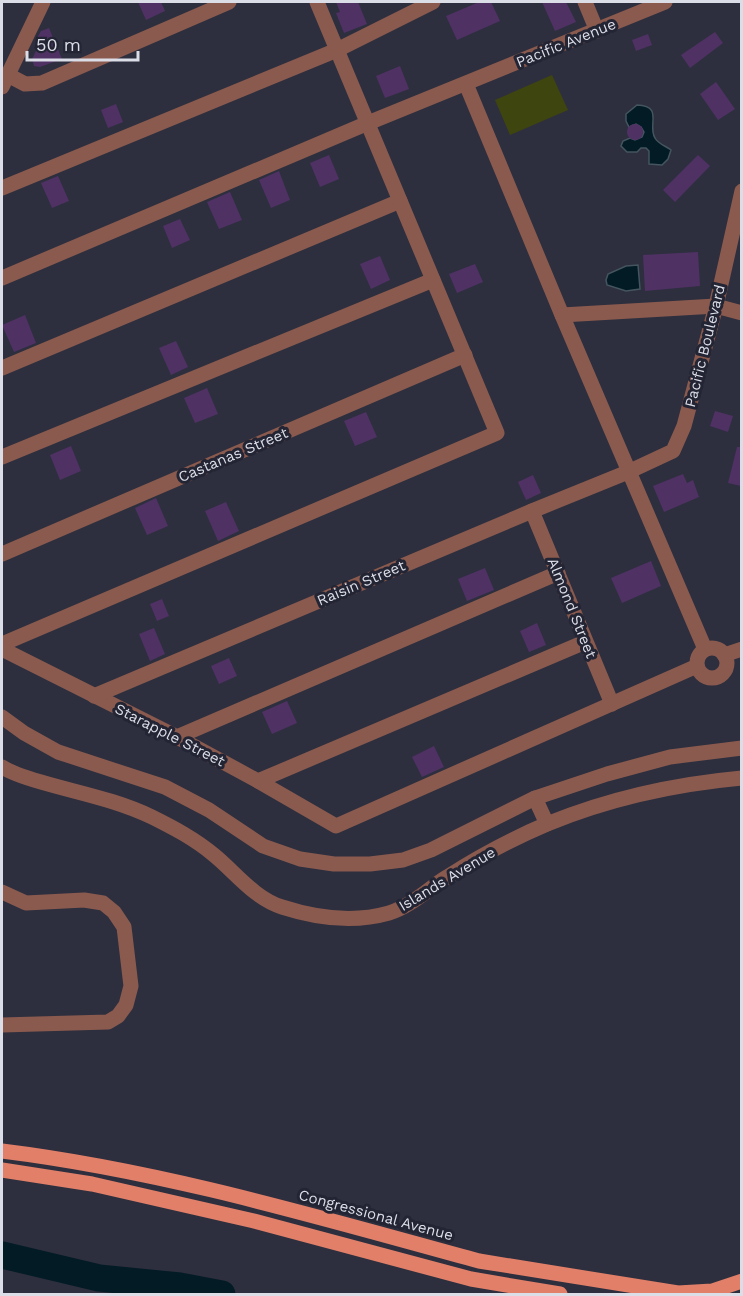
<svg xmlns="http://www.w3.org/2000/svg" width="743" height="1296" font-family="'Work Sans',sans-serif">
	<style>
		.green { fill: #3f450f }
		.water { fill: #031b25; stroke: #44555f; stroke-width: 1.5 }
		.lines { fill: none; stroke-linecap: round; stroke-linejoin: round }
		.river { stroke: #031b25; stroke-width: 27 }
		.building { fill: #4f3164 }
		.minor { stroke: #8b5a4e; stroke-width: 15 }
		.major { stroke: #e27f68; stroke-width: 15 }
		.labels { text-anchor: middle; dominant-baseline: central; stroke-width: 6; stroke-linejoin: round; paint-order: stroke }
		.street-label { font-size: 15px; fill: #dbdde7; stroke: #232534 }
	</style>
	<rect width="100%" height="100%" fill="#2d2f3e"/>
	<path class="green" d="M552,75l16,35 -58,25 -15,-35z"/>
	<g class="water">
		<path d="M637,105c27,1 10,20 18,33 3,6 11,8 16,12l-3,9 -6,6 -13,-1v-13l-3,-3h-5l-4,4h-10l-6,-6 2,-5 7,-3 5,2 7,-3 2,-5 -3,-5 -5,-3 -7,3 -3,-6v-7z"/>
		<path d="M638,265l2,24 -14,2 -19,-6 -1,-5 2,-6 18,-8z"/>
	</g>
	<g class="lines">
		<path class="river" d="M2,1255l97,23 81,8 42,8"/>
	</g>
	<g class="building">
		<path d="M138,2h23l4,9 -19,9z"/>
		<path d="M336,2h22l9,22 -23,9 -8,-20 4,-1z"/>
		<path d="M479,2h12l9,19 -43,19 -11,-24z"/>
		<path d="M542,2h24l10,20 -21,9z"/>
		<path d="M49,28l13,31 -22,8 -6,-1 -2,-7 8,-16 -4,-3 5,-9z"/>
		<path d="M715,32l8,11 -33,25 -9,-13z"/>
		<path d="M648,34l4,11 -16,6 -4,-11z"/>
		<path d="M400,66l9,23 -24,9 -9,-22z"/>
		<path d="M716,82l19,27 -17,11 -18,-26z"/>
		<path d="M116,104l7,18 -15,6 -7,-18z"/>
		<circle cx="635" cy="132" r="8"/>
		<path d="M329,155l10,24 -19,8 -10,-24z"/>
		<path d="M698,155l12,11 -35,36 -12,-12z"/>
		<path d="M279,171l11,29 -19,8 -12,-28z"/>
		<path d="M58,176l11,25 -17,7 -11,-25z"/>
		<path d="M230,192l12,28 -23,9 -12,-27z"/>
		<path d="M180,219l10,21 -18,8 -9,-22z"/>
		<path d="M698,252l2,34 -55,5 -2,-36z"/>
		<path d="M380,256l10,24 -19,9 -11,-25z"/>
		<path d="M475,264l8,18 -26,11 -8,-19z"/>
		<path d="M25,315l11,28 -22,9 -12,-27z"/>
		<path d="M176,341l12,26 -17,8 -12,-27z"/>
		<path d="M207,388l11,26 -23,9 -11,-25z"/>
		<path d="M715,411l18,5 -5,16 -18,-6z"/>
		<path d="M366,412l11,25 -22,9 -11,-25z"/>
		<path d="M71,446l10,25 -21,9 -10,-25z"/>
		<path d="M737,447h4v39l-13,-3z"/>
		<path d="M683,474l4,9 6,-3 6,17 -35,15 -11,-26z"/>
		<path d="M533,475l8,18 -15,7 -8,-18z"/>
		<path d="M156,498l12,28 -21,9 -12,-27z"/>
		<path d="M226,502l13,29 -21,10 -13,-30z"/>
		<path d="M651,561l10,25 -39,17 -11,-25z"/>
		<path d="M485,568l9,22 -27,11 -9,-22z"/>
		<path d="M162,599l7,17 -12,5 -7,-17z"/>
		<path d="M537,623l9,22 -17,7 -9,-21z"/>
		<path d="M154,628l11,26 -15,7 -11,-27z"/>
		<path d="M229,658l8,18 -18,8 -8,-18z"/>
		<path d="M287,701l10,22 -25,11 -10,-22z"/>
		<path d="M434,746l10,21 -22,10 -10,-20z"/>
	</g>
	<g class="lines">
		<g class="minor">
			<path d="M585,2l12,29"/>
			<path d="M8,75l17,9 17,-1 187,-81"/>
			<path d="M466,84l96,231 143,334"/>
			<path d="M2,87l41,-85"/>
			<path d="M2,188l335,-138 96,-48"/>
			<path d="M2,278l366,-155 297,-121"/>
			<path d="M562,315l154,-9 26,7"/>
			<path d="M2,368l398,-167"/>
			<path d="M2,457l431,-177"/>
			<path d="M532,511l80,193"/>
			<path d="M2,554l463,-199"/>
			<path d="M2,644l495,-211 -180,-431"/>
			<circle cx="712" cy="663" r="15"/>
			<path d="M2,649l175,88 81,44 78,45 361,-160"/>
			<path d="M724,655l18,-6"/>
			<path d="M94,696l438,-185 96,-39 45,-21 11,-25 32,-120 26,-115"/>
			<path d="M2,717l22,16 34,19 107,35 44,23 54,36 37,13 34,5h36l33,-4 28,-10 104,-52 72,-24 63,-17 72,-9"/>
			<path d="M177,737l381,-164"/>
			<path d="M2,767c13,8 31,13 46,17 36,10 71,17 104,33 22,11 43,22 62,38 22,18 40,43 68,52 34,11 72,16 107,6 21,-6 40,-25 58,-36 31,-20 67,-39 100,-53 61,-25 129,-40 195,-46"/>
			<path d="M258,781l327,-139"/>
			<path d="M535,798l12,26"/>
			<path d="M2,892l24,11 58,-3 19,3 11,9 10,15 7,59 -5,19 -8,11 -10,6 -106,3"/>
		</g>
		<g class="major">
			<path d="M2,1151c162,20 319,67 477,110l199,32 34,-2 30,-10"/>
			<path d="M2,1170l90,14 162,37 217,58 89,15"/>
		</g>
	</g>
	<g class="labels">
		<g class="street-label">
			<text transform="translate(566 43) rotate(-22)">Pacific Avenue</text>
			<text transform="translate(705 346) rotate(-76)">Pacific Boulevard</text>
			<text transform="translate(233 455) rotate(-23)">Castanas Street</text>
			<text transform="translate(361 583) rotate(-23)">Raisin Street</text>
			<text transform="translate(572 608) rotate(68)">Almond Street</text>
			<text transform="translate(170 735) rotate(27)">Starapple Street</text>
			<text transform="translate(447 879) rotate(-31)">Islands Avenue</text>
			<text transform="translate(376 1215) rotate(15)">Congressional Avenue</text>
		</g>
	</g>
	<rect width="743" height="1296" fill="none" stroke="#dbdde7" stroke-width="6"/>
	<path d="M27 51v9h111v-9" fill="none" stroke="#dbdde7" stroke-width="3"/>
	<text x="36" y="51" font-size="18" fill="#dbdde7" stroke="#232534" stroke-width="4.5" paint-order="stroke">50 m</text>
</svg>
